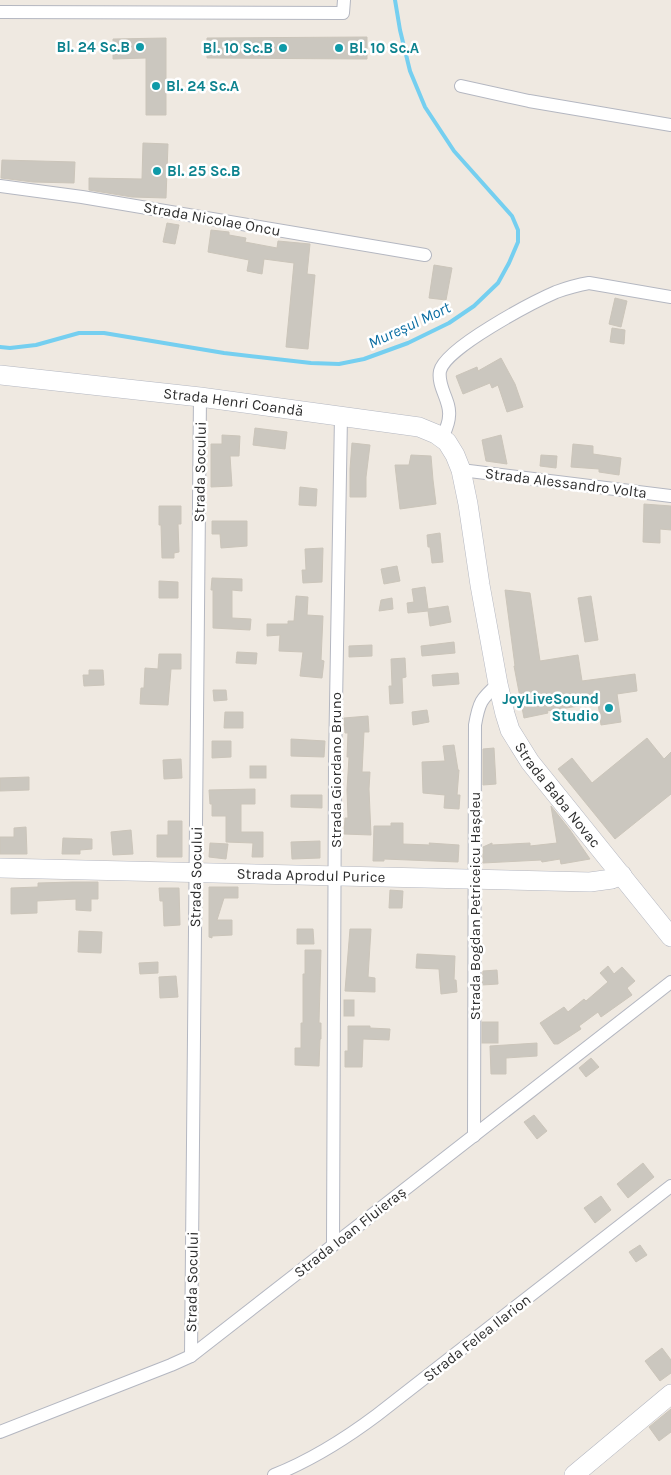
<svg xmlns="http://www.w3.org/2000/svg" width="671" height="1475" font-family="Karla,sans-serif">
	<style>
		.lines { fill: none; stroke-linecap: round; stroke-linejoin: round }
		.stream { stroke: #75cff0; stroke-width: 4 }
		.building { fill: #cbc7bf; stroke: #cbc5ba }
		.street-casing { stroke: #b4b7c1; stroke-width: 14 }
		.secondary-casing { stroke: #b4b7c1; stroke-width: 20 }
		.street { stroke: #fff; stroke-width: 12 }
		.secondary { stroke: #fff; stroke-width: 19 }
		.culture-dot { fill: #0f9aa8; stroke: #fff; stroke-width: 2 }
		.labels { text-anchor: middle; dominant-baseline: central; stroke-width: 5; stroke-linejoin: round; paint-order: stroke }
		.culture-label { font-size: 15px; font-weight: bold; fill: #0d838f; stroke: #fff; text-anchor: end }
		.street-label { font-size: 15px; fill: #2e2e2e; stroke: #fff }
		.water-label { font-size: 16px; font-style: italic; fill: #0d6fa3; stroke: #fff }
	</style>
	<rect width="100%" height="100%" fill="#efe9e1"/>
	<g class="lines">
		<path class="stream" d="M0,347l10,1 26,-3 43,-12h25l120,20 87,10 28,1 25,-5 44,-16 41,-20 25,-17 24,-23 11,-20 9,-21v-12l-6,-14 -58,-65 -29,-44 -15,-36 -10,-41 -5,-30"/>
	</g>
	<g class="building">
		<path d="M367,37v22l-160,-1v-20z"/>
		<path d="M166,38v77h-20v-57l-33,1v-20z"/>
		<path d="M143,143l25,1 -2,54 -34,-1 -43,-7v-12l53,1z"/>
		<path d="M2,160l73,2 -1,21 -41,-1 -32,-4z"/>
		<path d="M167,223l12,2 -4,19 -12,-2z"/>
		<path d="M211,230l18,2v3l17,3 -1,4 32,6 1,-7 32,3 -3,30 8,1 -7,74 -22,-2 8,-84 -30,-4 -2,15 -15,-3 2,-11 -41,-8z"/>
		<path d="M434,265l18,3 -6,32 -17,-2z"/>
		<path d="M615,298l12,3 -6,26 -12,-3z"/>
		<path d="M612,328l13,2 -1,14 -14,-2z"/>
		<path d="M501,358l14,26 8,23 -16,5 -9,-27 -6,3 -2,-5 -27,11 -7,-18 21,-9 1,4z"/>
		<path d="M255,428l32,4 -2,17 -32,-4z"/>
		<path d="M222,435l18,1 -1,20h-9l2,30 -21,1v-43h11z"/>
		<path d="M501,435l6,29 -21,-3 -4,-21z"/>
		<path d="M352,443l18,2 -4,32v20h-16v-28z"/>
		<path d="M573,444l20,2v8l28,4 -2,17 -20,-3v-3l-28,-2z"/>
		<path d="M411,455l20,1 2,24 3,24 -36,5 -5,-44h14z"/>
		<path d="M541,455l16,1 -1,12 -16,-2z"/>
		<path d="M300,487l17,2 -1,17 -17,-1z"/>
		<path d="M644,504l27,2v24l-11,-1v14l-17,-1z"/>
		<path d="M159,506h22v18h-3l1,28 -5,1v5h-12l-1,-33h-2z"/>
		<path d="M212,521h35v25l-26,2 -1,-14h-8z"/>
		<path d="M440,533l3,29 -11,1 -2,-16h-2l-1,-12z"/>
		<path d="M323,548l-1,34 -19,1 -1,-13h4l-1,-21z"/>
		<path d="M397,566l3,15 -16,3 -3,-15z"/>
		<path d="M212,578l30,1v12l-10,-1v28l19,1 -1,11 -37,-2v-38h-2z"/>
		<path d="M159,581l19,1v16h-19z"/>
		<path d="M425,587l3,22 20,-3 3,16 -21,4 -2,-15 -20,2 -1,-10 7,-1 -2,-13z"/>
		<path d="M505,590l25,3 10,68 38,-6 4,26 53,-7 2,17 -20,3 4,28 -20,3 -3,-22 -51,8 1,2 -24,5 -10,-52h1z"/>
		<path d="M296,596l12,1 -1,18 16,1 -2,44 3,1 -2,17 -22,-2 3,-24 -24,-1 1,-16 -13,1v-12h21v-3h6z"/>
		<path d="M591,596l7,44 -13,2 -7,-44z"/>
		<path d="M392,598l1,11 -14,2 2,-11z"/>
		<path d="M454,642l1,11 -33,3 -1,-10z"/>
		<path d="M372,645v11l-23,1v-11z"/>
		<path d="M237,652l20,1 -1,11 -20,-1z"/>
		<path d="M159,654h22v15h-10l-3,36 -28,-1 1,-16h3l1,-20 13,1z"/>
		<path d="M405,658l1,19 -4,1 1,25 -13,1 -1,-18h3l-1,-27z"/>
		<path d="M89,670h14l1,15 -20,1 -1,-11h6z"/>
		<path d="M458,673l1,11 -26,2 -1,-11z"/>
		<path d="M213,690h13l1,10 -13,1z"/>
		<path d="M427,710l2,12 -16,3 -1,-13z"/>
		<path d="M225,712h18v16h-19z"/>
		<path d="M368,716l1,16h-5l-2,40h8l-1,17 2,46 -27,-1 1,-16h3l-1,-28 2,-33h-2l1,-24h-3l-1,-15z"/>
		<path d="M647,738l17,21 7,-7v42l-56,45 -57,-70 14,-11 20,25z"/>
		<path d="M291,739l34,2 -1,16 -33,-1z"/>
		<path d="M212,741h19v16l-19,1z"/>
		<path d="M454,745l4,25h1l-2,25h3l-1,14 -15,-1 1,-13 -22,-2 -1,-31 23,-1 -2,-15z"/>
		<path d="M494,748l2,36 -13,1v-36z"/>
		<path d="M181,759l1,19 -18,1 -1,-19z"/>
		<rect x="250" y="766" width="16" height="12"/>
		<path d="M29,777v13l-29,1v-13z"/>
		<path d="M255,789v15h-14v28h22v25h-11l1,-14 -27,-1v-26h-14v-12h-2l-1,-14z"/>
		<path d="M291,795h31v13l-31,-1z"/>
		<path d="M551,806l19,24 20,29 -29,5 -1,-5 -18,3 -1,-2 -58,3v-16l9,-4v2l38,-2v3l27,-3z"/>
		<path d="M168,821h14v36h-25v-22h11z"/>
		<path d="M391,823h12v21l27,1 -1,-2 30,2 -1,17 -74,-3v2h-11l1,-35h17z"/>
		<path d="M26,827l1,27h-27v-17h14v-9z"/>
		<path d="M131,830l2,24 -20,1 -2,-23z"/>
		<path d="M63,838l29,1v10l-12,1v4h-18z"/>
		<path d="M320,841v17l-28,1 -1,-17z"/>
		<path d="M210,843l18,1 -2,15 -17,-2z"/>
		<path d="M73,882h25v17h-7v12l-15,-1v-11l-39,2v12l-26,1v-26l27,-1v-4z"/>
		<path d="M209,887h29v11h-14l-7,22h15v15l-20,1v2l-3,-1z"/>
		<path d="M159,888h20l1,37 -16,1 -1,-25h-3z"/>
		<path d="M390,890l13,1 -1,17h-13z"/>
		<path d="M297,929h16l1,15h-17z"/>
		<path d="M350,929h21l-3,48 7,1v14l-30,-1z"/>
		<path d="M79,931l23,1 -1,21 -23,-1z"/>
		<path d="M305,950h16l-2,73h2v16h-1l-1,27 -24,-1v-17h6v-25h2v-49h2z"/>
		<path d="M417,954l38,2 -1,24h2l1,12 -16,2 -2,-25 -23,-1z"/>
		<path d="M158,962v11l-18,1 -1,-11z"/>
		<path d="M608,966l6,8 8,-7 13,14 -8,7 5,7 -31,22 -3,-5 -19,14 2,3 -23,15h-4l-14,-21 24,-16 4,5 16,-13 2,2 22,-19 -8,-9z"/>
		<path d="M497,970l1,14 -16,1 1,-14z"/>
		<path d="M176,976l2,21 -18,1 -1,-21z"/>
		<rect x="344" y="1000" width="10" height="16"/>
		<rect x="482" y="1022" width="16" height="21"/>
		<path d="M348,1026h22v2l20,1 -1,11 -26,-1 -1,28h-17v-16h3z"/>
		<path d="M537,1043v13l-31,2v16h-15l-1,-28z"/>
		<path d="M591,1058l8,9 -13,10 -7,-9z"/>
		<path d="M534,1115l13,16 -10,8 -13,-17z"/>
		<path d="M643,1163l11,14 -26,21 -11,-14z"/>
		<path d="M601,1196l10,14 -16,13 -11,-15z"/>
		<path d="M640,1245l7,10 -11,7 -7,-10z"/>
		<path d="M662,1348l9,12v13l-11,8 -15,-20z"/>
		<path d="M671,1409v23l-12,9 -10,-14z"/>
	</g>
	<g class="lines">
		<g class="street-casing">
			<g id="street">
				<path d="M0,12l343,1 1,-13"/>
				<path d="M461,86l68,15 142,24"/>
				<path d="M0,186l82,11 343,58"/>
				<path d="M442,438c3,-7 7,-14 7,-22 2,-15 -12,-29 -9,-45 5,-23 93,-69 116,-79 11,-4 21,-7 33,-9l82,14"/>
				<path d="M461,470l210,26"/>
				<path d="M474,1136l1,-411c4,-23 6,-26 23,-41"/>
				<path d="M333,1244l2,-482 6,-346"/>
				<path d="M191,1356l9,-959"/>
				<path d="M0,1432l171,-67 20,-9 480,-374"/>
				<path d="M274,1475c38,-15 71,-36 103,-60l294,-229"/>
			</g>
		</g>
		<g class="secondary-casing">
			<g id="secondary">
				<path id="s1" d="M0,375l200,22 219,30 17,7 11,8 8,13 6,15 7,34 12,81 18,99 7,30 5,16 20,32 141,175"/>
				<path id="s2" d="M0,868l590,14 22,-3 10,-4"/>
				<path d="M574,1475l97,-81"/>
			</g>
		</g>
		<use href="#street" class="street"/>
		<use href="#secondary" class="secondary"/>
	</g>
	<g class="culture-dot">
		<circle cx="140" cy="47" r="5"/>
		<circle cx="283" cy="48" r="5"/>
		<circle cx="339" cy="48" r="5"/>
		<circle cx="156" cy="86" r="5"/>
		<circle cx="157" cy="171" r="5"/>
		<circle cx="609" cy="708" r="5"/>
	</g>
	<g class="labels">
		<g class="culture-label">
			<text x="130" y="47">Bl. 24 Sc.B</text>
			<text x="273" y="48">Bl. 10 Sc.B</text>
			<text x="349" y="48" text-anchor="start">Bl. 10 Sc.A</text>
			<text x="166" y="86" text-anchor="start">Bl. 24 Sc.A</text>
			<text x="167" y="171" text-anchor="start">Bl. 25 Sc.B</text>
			<text x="599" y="699">JoyLiveSound<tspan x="599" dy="17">Studio</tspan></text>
		</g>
		<g class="street-label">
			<text transform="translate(212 219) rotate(10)">Strada Nicolae Oncu</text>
			<text stroke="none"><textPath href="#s1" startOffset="235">Strada Henri Coandă</textPath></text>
			<text transform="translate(200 472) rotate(-89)">Strada Socului</text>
			<text transform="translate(566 483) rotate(7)">Strada Alessandro Volta</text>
			<text transform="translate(336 770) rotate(-90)">Strada Giordano Bruno</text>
			<text stroke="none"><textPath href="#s1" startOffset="831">Strada Baba Novac</textPath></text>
			<text stroke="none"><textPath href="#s2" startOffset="311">Strada Aprodul Purice</textPath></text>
			<text transform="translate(196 877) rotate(-89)">Strada Socului</text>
			<text transform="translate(475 906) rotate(-90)">Strada Bogdan Petriceicu Hașdeu</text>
			<text transform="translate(350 1232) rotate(-38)">Strada Ioan Fluieraș</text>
			<text transform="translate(192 1282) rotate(-89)">Strada Socului</text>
			<text transform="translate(477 1338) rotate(-38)">Strada Felea Ilarion</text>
		</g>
		<g class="water-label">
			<text transform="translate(409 325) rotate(-25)">Mureșul Mort</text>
		</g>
	</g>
</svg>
